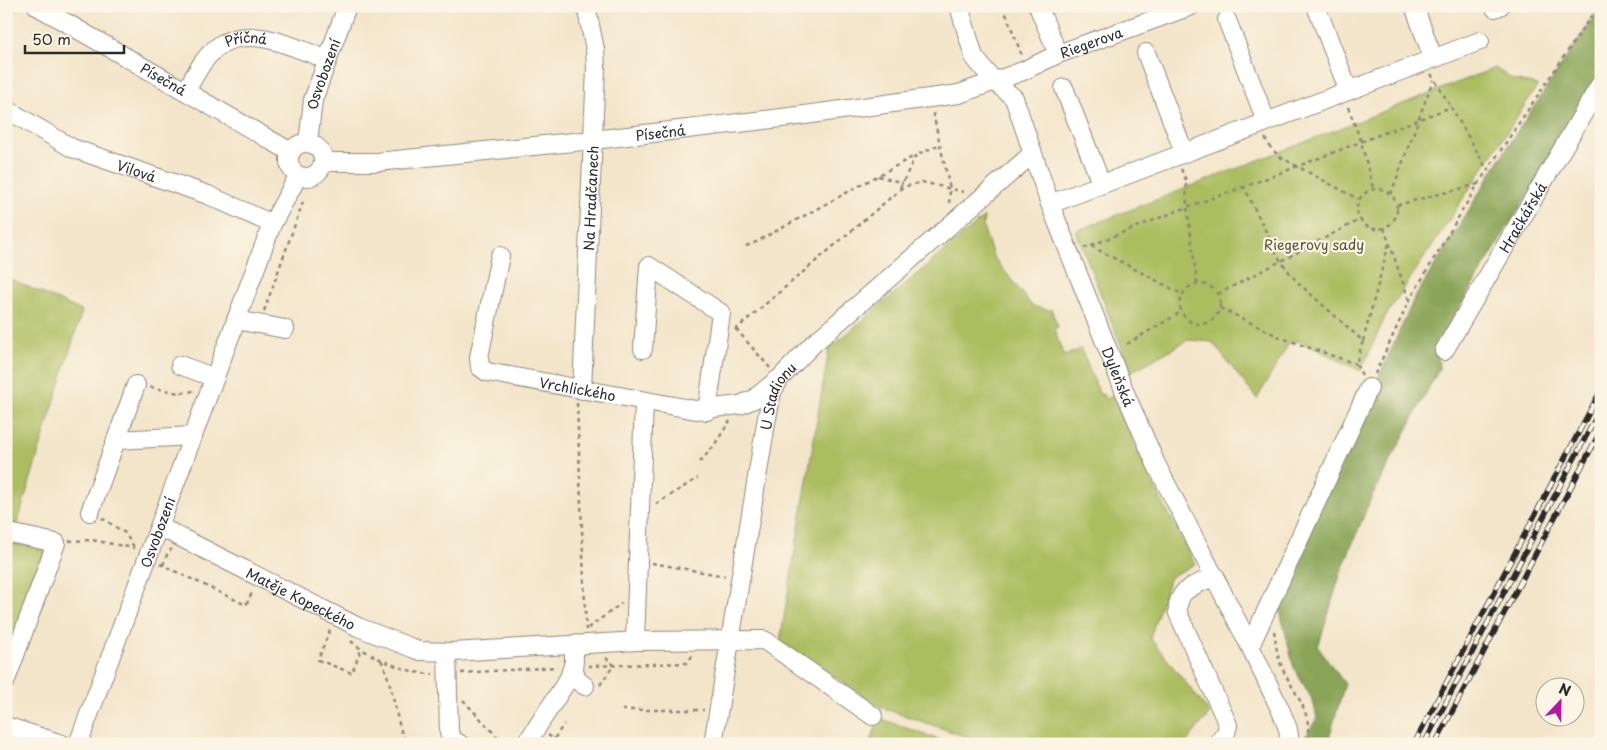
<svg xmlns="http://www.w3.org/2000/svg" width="1607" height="750" font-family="'Playpen Sans',sans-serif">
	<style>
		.green { fill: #acbd60; stroke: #6c7446 }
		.forest { fill: #89a456; stroke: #5a6840 }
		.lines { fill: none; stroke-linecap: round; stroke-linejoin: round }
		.minor-casing { stroke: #8f887a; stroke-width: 20 }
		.path { stroke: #8f887a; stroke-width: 2.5; stroke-dasharray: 4 4; stroke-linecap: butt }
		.minor { stroke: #fff; stroke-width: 18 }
		.rail-casing { stroke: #2b2b2b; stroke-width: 5.5 }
		.rail { stroke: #fcf5e5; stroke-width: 4; stroke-dasharray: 11; stroke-linecap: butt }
		.labels { text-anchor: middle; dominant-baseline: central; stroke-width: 4.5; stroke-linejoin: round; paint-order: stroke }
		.street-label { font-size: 14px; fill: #2b2b2b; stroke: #fcf5e5 }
		.park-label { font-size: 14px; fill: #52573b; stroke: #fcf5e5 }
	</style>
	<rect width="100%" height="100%" fill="#fcf5e5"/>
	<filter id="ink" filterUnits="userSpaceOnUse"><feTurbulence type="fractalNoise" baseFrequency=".02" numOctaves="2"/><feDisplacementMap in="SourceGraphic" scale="10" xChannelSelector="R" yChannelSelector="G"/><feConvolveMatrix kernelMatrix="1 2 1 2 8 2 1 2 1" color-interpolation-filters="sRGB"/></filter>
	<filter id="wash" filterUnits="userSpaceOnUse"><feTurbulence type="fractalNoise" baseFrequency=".0096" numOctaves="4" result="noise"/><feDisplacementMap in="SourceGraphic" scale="20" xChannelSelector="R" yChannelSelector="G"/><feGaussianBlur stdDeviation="1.12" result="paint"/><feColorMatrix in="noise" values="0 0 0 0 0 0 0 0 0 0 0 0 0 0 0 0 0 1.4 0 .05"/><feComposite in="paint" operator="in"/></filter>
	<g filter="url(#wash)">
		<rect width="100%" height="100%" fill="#f3e5ca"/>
		<g class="green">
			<path d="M1495,68l18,12 25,5 -153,232 -24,54 -62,-30 -10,2 -32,56 -45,-57 -24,-2 -57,32 -55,-141z"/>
			<path d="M984,217l-1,10 10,29 39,50 16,4 3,-1 7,18 -4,2 10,27 17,-7 19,46 3,-1 2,5 8,-3 36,81 46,87 -25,13 -20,61 60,75 -25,31h-197l-106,-36 -102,-67 49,-292z"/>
			<path d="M6,277l76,34 -66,216 40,22 -50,139z"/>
			<path d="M879,718l72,26h-81z"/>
		</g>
		<path class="forest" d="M1601,6v67l-163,270 1,26 -68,129 -30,74 -23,75 27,37 -18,60h-26l16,-26 -4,-17 -19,-33 -17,-69 137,-300 99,-161z"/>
	</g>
	<g filter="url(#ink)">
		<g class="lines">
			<g class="minor-casing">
				<g id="minor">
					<path id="s1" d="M37,6l254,146"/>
					<path id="s2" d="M959,6l15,51 19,23 21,18 36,106 76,191 30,69 94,182 31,65 7,18 2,15"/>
					<path d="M1038,6l20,48"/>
					<path d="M1316,6l32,83"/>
					<path d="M1414,6l19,52"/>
					<path d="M1494,6l1,2 5,-2"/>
					<path d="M1227,20l39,101"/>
					<path d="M1146,53l38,99"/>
					<path d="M1064,88l37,95"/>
					<path id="s3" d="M186,91c9,-16 18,-35 34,-46 32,-21 77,4 108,15"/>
					<path id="s4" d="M6,109l66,39 136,47 64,29"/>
					<circle cx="306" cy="160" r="17"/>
					<path id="s5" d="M308,143l5,-43 34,-94"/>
					<path id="s6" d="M324,162h53l216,-22 197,-23 169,-23 64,-23 35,-17 133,-48"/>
					<path d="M1050,204l430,-163"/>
					<path id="s7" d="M500,256l-21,101 1,10 7,5 209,38 44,-5 14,-6 23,-19"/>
					<path d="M236,320l49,9"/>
					<path d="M643,349l6,-83 72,47 -14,98"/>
					<path id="s8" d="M1444,351l157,-268"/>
					<path d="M180,365l35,13"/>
					<path id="s9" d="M582,390l14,-322 -1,-19 -9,-43"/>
					<path d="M116,440l77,-4"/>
					<path d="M90,512l46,-127"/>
					<path id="s10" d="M160,527l198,100 62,24 32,1 186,-11 126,-1 109,76"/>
					<path d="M1215,576c-20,10 -39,12 -37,37l50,112 -2,8 -9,11"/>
					<path d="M635,641l9,-239"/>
					<path d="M1250,646l119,-258"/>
					<path d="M447,652l2,81 5,8 6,3"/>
					<path d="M573,666l4,14 8,6"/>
					<path d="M6,680l50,-137 -42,-9"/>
					<path d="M6,726l56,18"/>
					<path id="s11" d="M78,744l194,-520 26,-48"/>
					<path d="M526,744l43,-66 5,-16v-18"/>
					<path id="s12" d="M713,744l53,-321 6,-31 8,-14 33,-34 218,-189"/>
				</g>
			</g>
			<g class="path">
				<path d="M1003,6l19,50"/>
				<path d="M1431,74l20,33"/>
				<path d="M1348,107l13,34 12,47"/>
				<path d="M933,113l17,76 -1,17"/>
				<path d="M1265,138l6,10 9,9 78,42"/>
				<path d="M1181,169l5,11 1,27 10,76"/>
				<path d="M878,176l25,7"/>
				<path d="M900,188l16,-33 23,-10"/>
				<circle cx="1377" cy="209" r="20"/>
				<path d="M1391,194l42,-114"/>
				<path d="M1397,205l81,-21"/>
				<path d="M1384,228l25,72"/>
				<path d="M746,246l8,-3 162,-88"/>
				<path d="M1091,246l91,48"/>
				<path d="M1084,248l103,-41 57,-20"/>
				<circle cx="1200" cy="304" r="20"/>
				<path d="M1218,294l141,-74"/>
				<path d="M1220,308l62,30 74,26"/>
				<path d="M264,311l39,-109"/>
				<path d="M736,329l34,39"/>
				<path d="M735,330l168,-143 19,-5 42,10"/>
				<path d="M1363,341l26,-98"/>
				<path d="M1127,344l54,-32"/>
				<path d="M1375,374l34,-73 69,-117 120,-178"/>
				<path d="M1362,375l-6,-11 7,-23 -67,-60 -16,-21 -36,-73 207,-80 36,62"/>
				<path d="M150,387l29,6 15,-2"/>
				<path d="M577,403l9,227"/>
				<path d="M700,462l13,-15 17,-26"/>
				<path d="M656,504l42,-26"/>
				<path d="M102,518l23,15 9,14"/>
				<path d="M69,541l23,-1 42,8"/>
				<path d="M652,563l73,13"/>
				<path d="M160,564l86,41 7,-14"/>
				<path d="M163,565l5,-13 4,-3"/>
				<path d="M588,628l34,-25"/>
				<path d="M330,630l-12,30 34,13 9,-24"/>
				<path d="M1274,631c2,9 2,19 5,28 8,28 39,54 26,84"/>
				<path d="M351,641c16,15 60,34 82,33"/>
				<path d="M381,660c14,29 13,57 25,84"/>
				<path d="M588,666l99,-3 6,-8"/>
				<path d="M461,673l96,-6"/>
				<path d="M600,685l14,-20 -8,-7"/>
				<path d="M463,700l41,44"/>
				<path d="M622,710h82"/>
				<path d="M548,735l6,4 10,-15"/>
			</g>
			<use href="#minor" class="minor"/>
			<g class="rail-casing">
				<g id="rail">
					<path d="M1414,744l187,-354"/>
					<path d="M1424,744l177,-336"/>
					<path d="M1435,744l166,-314"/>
				</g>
			</g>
			<use href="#rail" class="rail"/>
		</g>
	</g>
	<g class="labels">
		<g class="street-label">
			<text stroke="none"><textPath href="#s3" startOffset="85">Příčná</textPath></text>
			<text stroke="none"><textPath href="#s6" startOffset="781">Riegerova</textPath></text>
			<text stroke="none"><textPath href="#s5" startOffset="71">Osvobození</textPath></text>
			<text stroke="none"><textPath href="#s1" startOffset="146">Písečná</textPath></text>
			<text stroke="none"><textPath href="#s6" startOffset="338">Písečná</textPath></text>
			<text stroke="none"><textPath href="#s4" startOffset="145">Vilová</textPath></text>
			<text stroke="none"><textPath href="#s9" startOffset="192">Na Hradčanech</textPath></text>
			<text stroke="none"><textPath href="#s8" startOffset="155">Hračkářská</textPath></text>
			<text stroke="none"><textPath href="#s2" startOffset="408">Dyleňská</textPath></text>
			<text stroke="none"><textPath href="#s7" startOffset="214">Vrchlického</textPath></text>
			<text stroke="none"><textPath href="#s12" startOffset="355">U Stadionu</textPath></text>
			<text stroke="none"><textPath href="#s11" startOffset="226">Osvobození</textPath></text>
			<text stroke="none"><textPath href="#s10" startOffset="158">Matěje Kopeckého</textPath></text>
		</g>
		<g class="park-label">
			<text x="1314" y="244">Riegerovy sady</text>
		</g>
	</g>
	<rect width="1607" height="750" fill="none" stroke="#fcf5e5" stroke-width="25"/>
	<g transform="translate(1560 702) rotate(22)"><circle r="24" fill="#fcf5e5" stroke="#a8a49b"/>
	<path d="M0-4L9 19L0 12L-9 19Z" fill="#b5179e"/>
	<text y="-8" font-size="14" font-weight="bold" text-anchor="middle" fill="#2b2b2b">N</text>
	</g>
	<path d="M25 45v8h99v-8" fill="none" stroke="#2b2b2b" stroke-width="2.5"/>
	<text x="32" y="45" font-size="15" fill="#2b2b2b" stroke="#fcf5e5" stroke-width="4" paint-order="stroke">50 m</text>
</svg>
